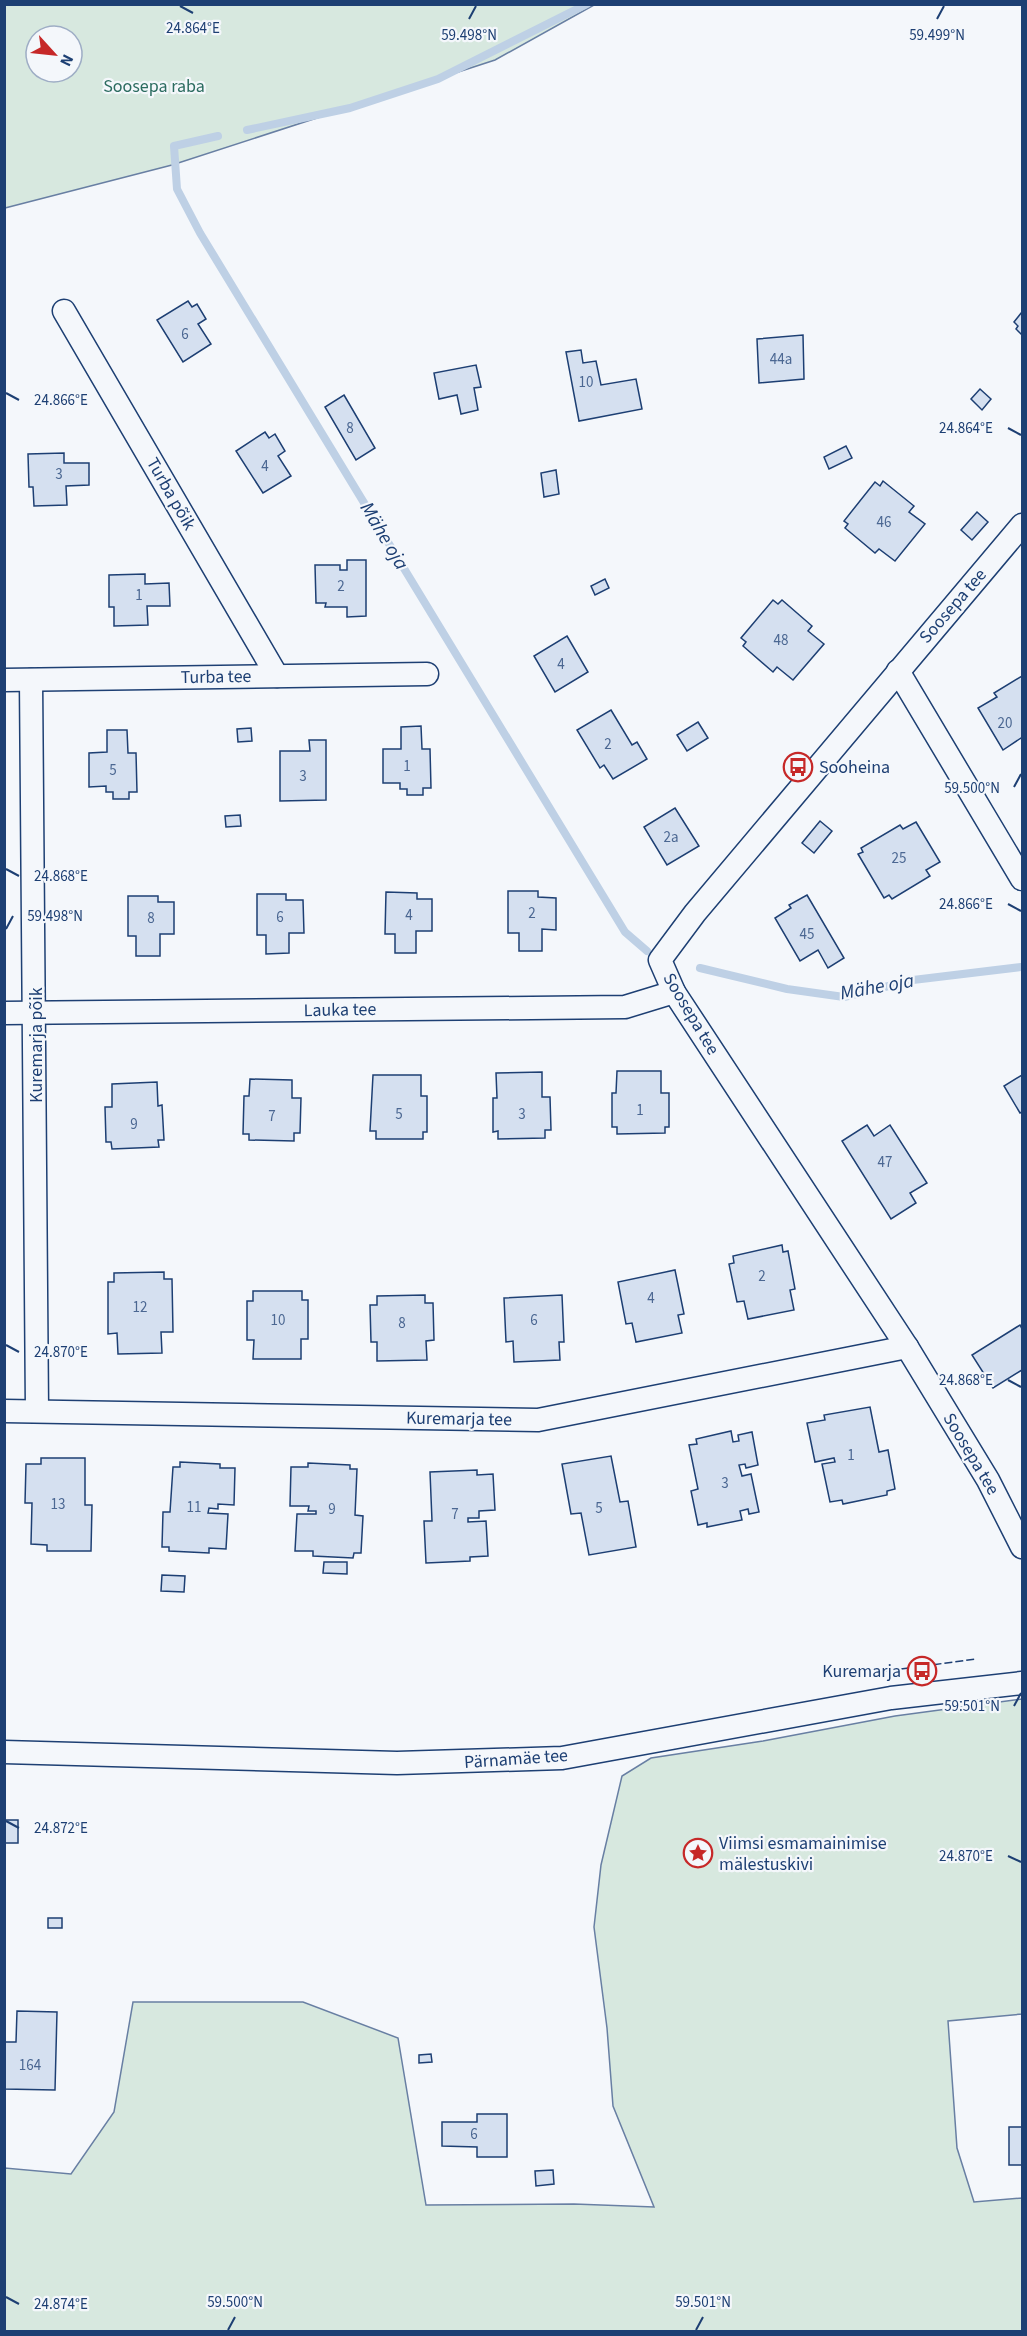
<svg xmlns="http://www.w3.org/2000/svg" width="1027" height="2336" font-family="'Source Sans 3',sans-serif">
	<style>
		.green { fill: #d7e8df; stroke: #687fa3; stroke-width: 1.5; fill-rule: evenodd }
		.lines { fill: none; stroke-linecap: round; stroke-linejoin: round }
		.stream { stroke: #bed0e5; stroke-width: 8 }
		.building { fill: #d5e0f0; stroke: #1d3f73; stroke-width: 1.5 }
		.street-casing { stroke: #1d3f73; stroke-width: 25 }
		.street { stroke: #f4f7fb; stroke-width: 22 }
		.fence { stroke: #1d3f73; stroke-width: 1.5; stroke-dasharray: 8 3; stroke-linecap: butt }
		.ticks { fill: none; stroke: #1d3f73; stroke-width: 2 }
		.labels { text-anchor: middle; dominant-baseline: central; stroke-width: 4.5; stroke-linejoin: round; paint-order: stroke }
		.number-label { font-size: 15px; fill: #4b6792 }
		.park-label { font-size: 18px; fill: #2c6c60; stroke: #f4f7fb }
		.street-label { font-size: 18px; fill: #1d3f73; stroke: #f4f7fb }
		.poi-label { font-size: 18px; fill: #1d3f73; stroke: #f4f7fb; text-anchor: start }
		.water-label { font-size: 20px; font-style: italic; fill: #1d3f73; stroke: #f4f7fb }
		.ticks-label { font-size: 15px; text-anchor: middle; fill: #1d3f73; stroke: #f4f7fb; stroke-width: 4.5; stroke-linejoin: round; paint-order: stroke }
	</style>
	<rect width="100%" height="100%" fill="#f4f7fb"/>
	<g class="green">
		<path d="M5,4h589v1l-99,55 -323,105 -167,43zM36,36h36v36h-36z"/>
		<path d="M1022,1699v315l-74,7 9,127 17,54 48,-4v133h-1017v-163l66,6 43,-62 19,-110h170l95,36 28,167 148,-1 80,3 -41,-101 -6,-78 -13,-101 7,-62 21,-89 29,-18 112,-17 132,-25z"/>
	</g>
	<g class="lines">
		<g class="stream">
			<path d="M247,130l103,-22 88,-29 149,-75"/>
			<path d="M218,136l-44,10 3,43 23,44 425,699 22,19"/>
			<path d="M700,968l87,21 57,8 69,-17 108,-13"/>
		</g>
	</g>
	<g class="building">
		<path d="M188,301l4,6 5,-3 9,15 -8,5 13,20 -28,18 -26,-42z"/>
		<path d="M1022,312v23l-6,-6 2,-3 -4,-4z"/>
		<path d="M803,335l1,44 -45,4 -2,-44z"/>
		<path d="M581,350l2,13 13,-2 5,24 35,-6 6,30 -63,12 -13,-69z"/>
		<path d="M476,365l5,22 -7,1 4,22 -17,4 -4,-19 -18,4 -5,-26z"/>
		<path d="M980,389l11,10 -9,11 -11,-11z"/>
		<path d="M344,395l31,53 -19,12 -31,-53z"/>
		<path d="M265,432l4,6 6,-4 10,17 -7,5 13,20 -28,17 -27,-42z"/>
		<path d="M846,446l6,12 -23,11 -5,-12z"/>
		<path d="M64,453v10h25v22l-23,1 1,19 -33,1 -1,-19h-4l-1,-33z"/>
		<path d="M556,470l3,24 -15,3 -3,-24z"/>
		<path d="M883,481l31,25 -5,6 16,12 -30,37 -16,-12 -4,4 -30,-25 3,-4 -4,-3 31,-39 5,4z"/>
		<path d="M977,512l11,10 -16,18 -11,-10z"/>
		<path d="M347,560h19v56l-19,1v-10h-22l1,-4h-10l-1,-38h25v5h7z"/>
		<path d="M145,574v10l24,-1 1,23h-23l1,19 -34,1v-19h-5v-32z"/>
		<path d="M605,579l4,9 -14,7 -4,-9z"/>
		<path d="M773,600l5,4 4,-4 30,26 -4,5 16,13 -31,36 -16,-13 -4,5 -30,-26 3,-4 -5,-4z"/>
		<path d="M567,636l21,36 -33,20 -21,-36z"/>
		<path d="M1022,676v64l-1,-2 -18,12 -25,-42 19,-11 -3,-4z"/>
		<path d="M611,710l21,35 5,-3 10,17 -34,20 -9,-14 -4,3 -23,-38z"/>
		<path d="M698,722l10,16 -21,13 -10,-16z"/>
		<path d="M421,726l1,23h8l1,39h-8v7h-16v-6h-7v-6h-17v-34h18v-22z"/>
		<path d="M251,728l1,13 -14,1 -1,-13z"/>
		<path d="M107,730h20l1,23h8l1,39h-8v7h-16v-7h-7v-6l-17,1v-34l18,-1z"/>
		<path d="M309,740h17v60l-46,1v-50h30z"/>
		<path d="M675,808l24,38 -32,19 -23,-38z"/>
		<path d="M240,815l1,11 -15,1 -1,-11z"/>
		<path d="M820,821l12,10 -18,22 -12,-10z"/>
		<path d="M916,822l24,40 -14,8 4,6 -38,23 -3,-4 -5,3 -26,-44 5,-2 -2,-4 39,-23 3,4z"/>
		<path d="M508,891h30v6l18,1v32l-14,-1v22h-23v-18h-11z"/>
		<path d="M386,892l31,1v6h15v32h-16v22h-21v-19h-10z"/>
		<path d="M257,894h29v6h17l1,33h-15v20l-23,1v-19h-9z"/>
		<path d="M807,895l37,63 -16,10 -10,-18 -18,11 -25,-43 16,-10 -2,-3z"/>
		<path d="M128,896h30v6h16v32h-14v22h-24v-20h-8z"/>
		<path d="M617,1071h44v22h8v34h-4v6l-48,1v-7h-5v-34h4z"/>
		<path d="M542,1072v25h8l1,33h-6v8l-47,1v-8l-5,1v-34h4l-1,-25z"/>
		<path d="M373,1075h48v21h6v36h-4v7h-47v-8h-6z"/>
		<path d="M1022,1075v37l-2,1 -16,-27z"/>
		<path d="M250,1079l42,1v18h9l-1,35h-6v8l-45,-1v-6h-6l1,-38h5z"/>
		<path d="M157,1082l1,24 4,-1 2,35h-6l1,7 -47,2 -1,-7h-5l-1,-35h7v-23z"/>
		<path d="M867,1125l7,11 16,-11 37,58 -17,10 6,10 -25,16 -49,-78z"/>
		<path d="M782,1245l1,7 5,-1 7,38 -5,1 4,20 -46,9 -4,-18 -7,1 -8,-38 5,-1 -1,-7z"/>
		<path d="M675,1270l9,44 -6,1 4,18 -46,9 -4,-19 -6,1 -8,-42z"/>
		<path d="M164,1272v7h8l1,53h-12l1,21 -44,1 -1,-21 -9,1v-52h6v-9z"/>
		<path d="M253,1291h49v9h6v39h-7v20h-48l1,-19h-7v-39h6z"/>
		<path d="M425,1295v8h8l1,37 -8,1 1,19 -50,1v-19h-6l-1,-37h7v-9z"/>
		<path d="M562,1295l2,47h-5l1,18 -46,2 -1,-21 -7,1 -2,-44z"/>
		<path d="M1020,1325l2,4v41l-29,18 -21,-33z"/>
		<path d="M870,1407l9,45 9,-2 7,39 -8,2v4l-44,9 -1,-4 -12,2 -8,-38 13,-2 -1,-4 -19,4 -8,-39 18,-3 -1,-5z"/>
		<path d="M731,1431l2,11 6,-1 -1,-6 14,-3 6,33 -12,3 -1,-4 -6,1 3,11 9,-2 8,38 -10,2 -1,-5 -8,2 2,9 -35,7v-4l-9,2 -7,-34 7,-2 -9,-44 8,-1 -1,-5z"/>
		<path d="M611,1456l9,46 8,-1 8,46 -47,8 -8,-42 -10,1 -9,-50z"/>
		<path d="M41,1458h44v47h7l-1,46h-44v-6l-16,-1 1,-41h-7l1,-39h15z"/>
		<path d="M180,1462l40,2v4h15l-1,37 -16,-1v5l-9,-1 -1,5 20,1 -2,35 -17,-1v5l-40,-2v-4h-7l1,-35h7l3,-45h7z"/>
		<path d="M308,1463l42,2v4h7l-2,46 8,1 -2,37h-7l-1,5 -40,-2v-5h-18l2,-37h19v-3h-8l1,-5h-19l1,-39h17z"/>
		<path d="M477,1470v5l16,-1 2,36 -16,1v7h-11v4l18,-1 2,35 -18,1v4l-44,2 -2,-42h8l-2,-49z"/>
		<path d="M324,1562h23v12l-24,-1z"/>
		<path d="M162,1575l23,1 -1,16 -23,-1z"/>
		<rect x="4" y="1820" width="14" height="23"/>
		<rect x="48" y="1918" width="14" height="10"/>
		<path d="M17,2011l40,1 -2,78 -51,-1v-47h12z"/>
		<path d="M431,2054l1,8 -13,1v-8z"/>
		<path d="M477,2114h30v43h-30v-10l-35,-1v-24h35z"/>
		<rect x="1009" y="2127" width="13" height="38"/>
		<path d="M553,2170l1,14 -18,2 -1,-15z"/>
	</g>
	<g class="lines">
		<g class="street-casing">
			<g id="street">
				<path d="M64,311l213,365"/>
				<path d="M1022,525l-327,388 -35,47 14,32 233,355 81,133 34,67"/>
				<path d="M898,671l124,208"/>
				<path d="M4,680l423,-6"/>
				<path d="M31,680l6,731"/>
				<path d="M4,1013l621,-6 49,-15"/>
				<path d="M4,1411l534,9 369,-73"/>
				<path d="M4,1752l393,11 165,-5 329,-60 131,-15"/>
			</g>
		</g>
		<use href="#street" class="street"/>
		<path class="fence" d="M879,1672l97,-13"/>
	</g>
	<path class="ticks" d="M180,6l13,7M469,19l7,-13M937,19l7,-13M6,393l13,7M1008,428l13,7M1014,787l7,-13M6,869l13,7M1008,904l13,7M6,929l7,-13M6,1345l13,7M1008,1380l13,7M1014,1706l7,-13M6,1821l13,7M1008,1856l13,6M6,2297l13,7M228,2330l7,-13M696,2330l7,-13"/>
	<defs>
		<g id="bus-ring" transform="scale(1.5)"><circle r="9.5" fill="#f4f7fb" stroke="#c62828" stroke-width="1.5"/><path d="M-5-6H5V4H4V6H2V4H-2V6H-4V4H-5ZM-3.5-4V0h7V-4ZM-3.5 1.2v1.5H-2V1.2ZM2 1.2v1.5H3.5V1.2Z" fill="#c62828"/></g>
		<g id="sight-ring" transform="scale(1.5)"><circle r="9.5" fill="#f4f7fb" stroke="#c62828" stroke-width="1.5"/><path d="M0-6L1.8-2.2L6-1.7L2.9 1.2L3.7 5.4L0 3.3L-3.7 5.4L-2.9 1.2L-6-1.7L-1.8-2.2Z" fill="#c62828"/></g>
	</defs>
	<g fill-rule="evenodd">
		<use href="#bus-ring" x="798" y="767"/>
		<use href="#bus-ring" x="922" y="1671"/>
		<use href="#sight-ring" x="698" y="1853"/>
	</g>
	<g class="labels">
		<g class="number-label">
			<text x="185" y="334">6</text>
			<text x="781" y="359">44a</text>
			<text x="586" y="382">10</text>
			<text x="350" y="428">8</text>
			<text x="265" y="466">4</text>
			<text x="59" y="474">3</text>
			<text x="884" y="522">46</text>
			<text x="341" y="586">2</text>
			<text x="139" y="595">1</text>
			<text x="781" y="640">48</text>
			<text x="561" y="664">4</text>
			<text x="1005" y="723">20</text>
			<text x="608" y="744">2</text>
			<text x="407" y="766">1</text>
			<text x="113" y="770">5</text>
			<text x="303" y="776">3</text>
			<text x="671" y="837">2a</text>
			<text x="899" y="858">25</text>
			<text x="532" y="913">2</text>
			<text x="409" y="915">4</text>
			<text x="280" y="917">6</text>
			<text x="151" y="918">8</text>
			<text x="807" y="934">45</text>
			<text x="640" y="1110">1</text>
			<text x="399" y="1114">5</text>
			<text x="522" y="1114">3</text>
			<text x="272" y="1116">7</text>
			<text x="134" y="1124">9</text>
			<text x="885" y="1162">47</text>
			<text x="762" y="1276">2</text>
			<text x="651" y="1298">4</text>
			<text x="140" y="1307">12</text>
			<text x="278" y="1320">10</text>
			<text x="534" y="1320">6</text>
			<text x="402" y="1323">8</text>
			<text x="851" y="1455">1</text>
			<text x="725" y="1483">3</text>
			<text x="58" y="1504">13</text>
			<text x="194" y="1507">11</text>
			<text x="599" y="1508">5</text>
			<text x="332" y="1509">9</text>
			<text x="455" y="1514">7</text>
			<text x="30" y="2065">164</text>
			<text x="474" y="2134">6</text>
		</g>
		<g class="park-label">
			<text x="154" y="86">Soosepa raba</text>
		</g>
		<g class="street-label">
			<text transform="translate(171 494) rotate(60)">Turba põik</text>
			<text transform="translate(953 606) rotate(-49)">Soosepa tee</text>
			<text transform="translate(216 677) rotate(-1)">Turba tee</text>
			<text transform="translate(340 1010) rotate(-1)">Lauka tee</text>
			<text transform="translate(691 1014) rotate(59)">Soosepa tee</text>
			<text transform="translate(36 1045) rotate(-90)">Kuremarja põik</text>
			<text transform="translate(459 1419) rotate(1)">Kuremarja tee</text>
			<text transform="translate(971 1454) rotate(59)">Soosepa tee</text>
			<text transform="translate(516 1759) rotate(-4)">Pärnamäe tee</text>
		</g>
		<g class="poi-label">
			<text x="819" y="767">Sooheina</text>
			<text x="901" y="1671" text-anchor="end">Kuremarja</text>
			<text x="719" y="1843">Viimsi esmamainimise<tspan x="719" dy="21">mälestuskivi</tspan></text>
		</g>
		<g class="water-label">
			<text transform="translate(384 536) rotate(59)">Mähe oja</text>
			<text transform="translate(877 987) rotate(-10)">Mähe oja</text>
		</g>
	</g>
	<g class="ticks-label">
		<text x="193" y="33">24.864°E</text>
		<text x="469" y="40">59.498°N</text>
		<text x="937" y="40">59.499°N</text>
		<text x="61" y="405">24.866°E</text>
		<text x="966" y="433">24.864°E</text>
		<text x="972" y="793">59.500°N</text>
		<text x="61" y="881">24.868°E</text>
		<text x="966" y="909">24.866°E</text>
		<text x="55" y="921">59.498°N</text>
		<text x="61" y="1357">24.870°E</text>
		<text x="966" y="1385">24.868°E</text>
		<text x="972" y="1711">59.501°N</text>
		<text x="61" y="1833">24.872°E</text>
		<text x="966" y="1861">24.870°E</text>
		<text x="235" y="2307">59.500°N</text>
		<text x="703" y="2307">59.501°N</text>
		<text x="61" y="2309">24.874°E</text>
	</g>
	<rect width="1027" height="2336" fill="none" stroke="#1d3f73" stroke-width="12"/>
	<g transform="translate(54 54) rotate(117)"><circle r="28" fill="#f4f7fb" stroke="#9eadc5" stroke-width="1.5"/>
	<path d="M0-4.5L10 22L0 15L-10 22Z" fill="#c62828"/>
	<text y="-9" font-size="16" font-weight="bold" text-anchor="middle" fill="#1d3f73">N</text>
	</g>
</svg>
